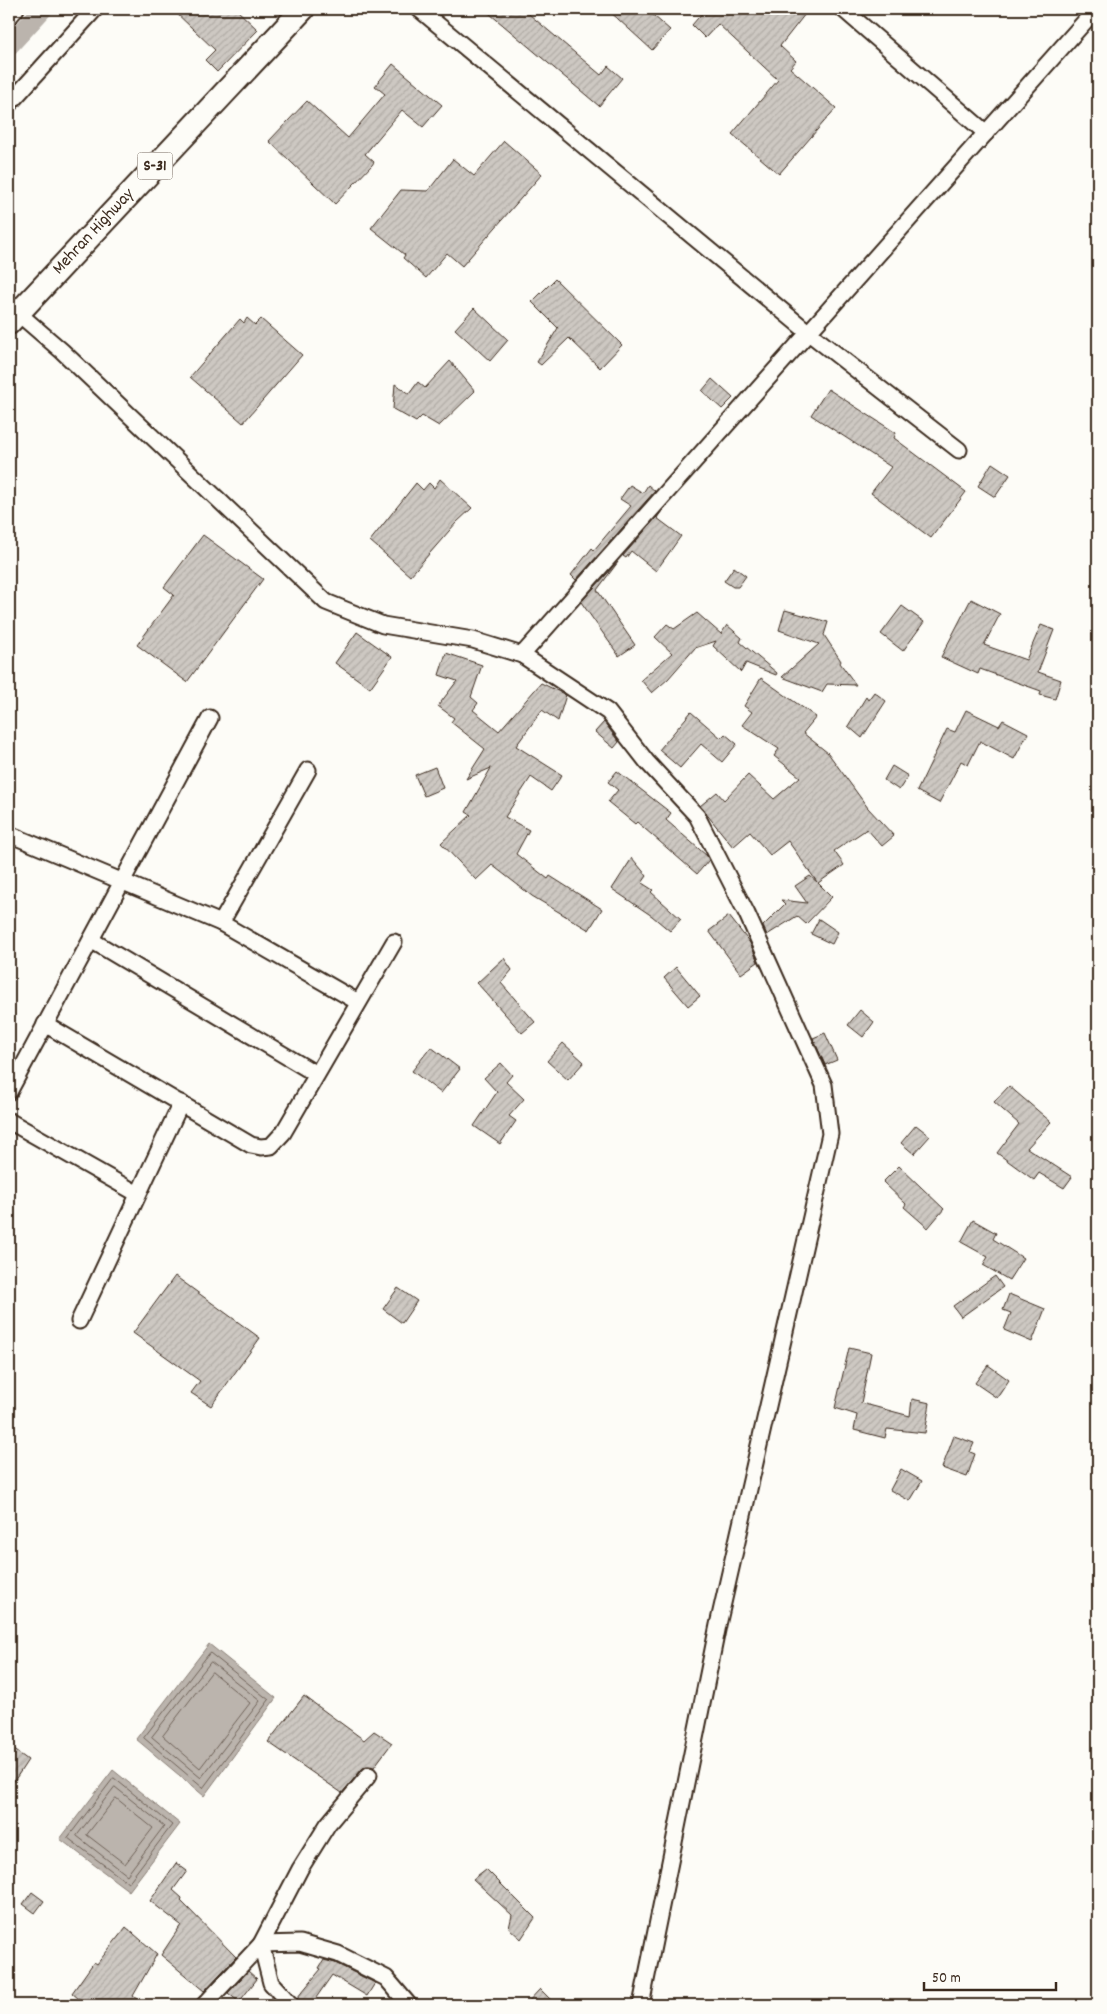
<svg xmlns="http://www.w3.org/2000/svg" width="1107" height="2014" font-family="Dekko,sans-serif">
	<style>
		.water { fill: #bbb4ad; stroke: #887d74 }
		.lines { fill: none; stroke-linecap: round; stroke-linejoin: round }
		.shore { stroke: #6e6157; stroke-width: 1 }
		.canal { stroke: #bbb4ad; stroke-width: 19 }
		.building { fill: url(#building-hatch); stroke: #3b2a1e }
		.minor-casing { stroke: #3b2a1e; stroke-width: 19 }
		.primary-casing { stroke: #3b2a1e; stroke-width: 26 }
		.minor { stroke: #fdfcf7; stroke-width: 15 }
		.primary { stroke: #fdfcf7; stroke-width: 22 }
		.labels { text-anchor: middle; dominant-baseline: central; stroke-width: 4; stroke-linejoin: round; paint-order: stroke }
		.shield { fill: #fdfcf7; stroke: #75695f; stroke-width: 1 }
		.shield-label { font-size: 16px; font-weight: bold; fill: #3b2a1e }
		.street-label { font-size: 18px; fill: #3b2a1e; stroke: #fdfcf7 }
	</style>
	<defs>
		<pattern id="building-hatch" width="6" height="6" patternUnits="userSpaceOnUse" patternTransform="scale(1.25)"><rect width="6" height="6" fill="#cdc8c2"/><path d="M-1 1l2-2M0 6l6-6M5 7l2-2" fill="none" stroke="#b1aca6"/></pattern>
	</defs>
	<rect width="100%" height="100%" fill="#fdfcf7"/>
	<filter id="ink" filterUnits="userSpaceOnUse"><feTurbulence type="fractalNoise" baseFrequency=".02" numOctaves="2"/><feDisplacementMap in="SourceGraphic" scale="10" xChannelSelector="R" yChannelSelector="G"/><feConvolveMatrix kernelMatrix="1 2 1 2 8 2 1 2 1" color-interpolation-filters="sRGB"/></filter>
	<g filter="url(#ink)">
		<g class="water">
			<path d="M209,1644l67,54 -72,98 -68,-57z"/>
			<path d="M113,1770l67,54 -51,67 -69,-52z"/>
		</g>
		<g class="lines">
			<g class="shore">
				<path d="M210,1653l59,47 -66,88 -59,-50z"/>
				<path d="M211,1662l49,39 -59,77 -49,-41z"/>
				<path d="M212,1672l38,31 -50,65 -37,-32z"/>
				<path d="M114,1778l58,47 -44,58 -60,-45z"/>
				<path d="M115,1787l49,39 -37,49 -50,-39z"/>
				<path d="M116,1798l37,30 -28,36 -38,-29z"/>
			</g>
			<path class="canal" d="M9,46l34,-37"/>
		</g>
		<g class="building">
			<path d="M172,9h64l22,21 -41,42 -12,-12 10,-10z"/>
			<path d="M484,9h39l78,66 7,-9 14,12 -23,28z"/>
			<path d="M607,9h39l24,21 -18,20z"/>
			<path d="M701,9h108l-29,37 16,15 -6,7 46,40 -57,66 -47,-40 46,-54 -60,-56 -13,14 -13,-13 12,-14z"/>
			<path d="M393,64l49,41 -19,22 -21,-17 -37,44 9,8 -2,3 -37,39 -66,-63 38,-40 41,37 37,-44 -10,-8z"/>
			<path d="M504,141l38,33 -80,92 -15,-13 -21,25 -23,-20 2,-3 -34,-27 30,-38 27,1 25,-32 21,17z"/>
			<path d="M555,279l67,66 -22,23 -31,-30 -28,27 -4,-3 21,-34 -26,-26z"/>
			<path d="M474,308l34,32 -18,21 -35,-32z"/>
			<path d="M247,318l8,7 6,-6 41,36 -59,68 -53,-46 50,-58 4,4z"/>
			<path d="M450,361l25,30 -36,35 -17,-10 -6,6 -23,-13 2,-25 14,10 9,-12 7,6z"/>
			<path d="M712,379l21,19 -11,11 -20,-18z"/>
			<path d="M828,389l68,44 -2,5 72,54 -35,46 -60,-45 20,-26 -80,-52z"/>
			<path d="M992,463l18,12 -15,22 -17,-11z"/>
			<path d="M440,479l32,29 -16,15 -46,53 -40,-35 46,-58 7,7 6,-7 5,5z"/>
			<path d="M630,485l13,8 5,-8 7,6 -79,89 -5,-5 21,-27 2,2 37,-44 -11,-7z"/>
			<path d="M661,512l-4,6 24,18 -25,35 -25,-20 -5,7 -3,-2z"/>
			<path d="M203,535l60,44 -76,103 -50,-37 37,-50 -10,-8z"/>
			<path d="M618,562l-21,28 38,55 -16,11 -38,-54z"/>
			<path d="M734,567l12,9 -8,11h-5l-9,-6z"/>
			<path d="M971,599l29,15 -16,31 42,15 15,-35 13,5 -16,42 23,8 -6,19 -15,-4 1,-4 -61,-22 -2,5 -37,-17z"/>
			<path d="M902,606l22,16 -21,29 -22,-17z"/>
			<path d="M785,610l43,12 -4,13 17,26 -1,2 16,22 -29,-1 -5,8 -40,-15 37,-33 -40,-14z"/>
			<path d="M697,613l24,21 6,-9 15,13 -2,4 37,31 -1,2 -30,-12 -5,9 -28,-26 3,-5 -21,7 -27,31 -16,14 -11,-13 31,-27 -17,-16 12,-13 7,5z"/>
			<path d="M357,632l35,25 -22,31 -35,-25z"/>
			<path d="M446,653l36,12 -11,32 7,6 -5,7 26,21 42,-48 25,12 -8,26 -16,-11 -26,36 46,29 -11,16 -20,-14 -26,40 24,13 -13,24 32,25 2,-3 52,33 -13,21 -57,-34 -40,-31 -16,15 -35,-37 30,-28 -5,-3 25,-44 -25,11 19,-30 -34,-27 3,-4 -16,-12 19,-25 -18,-6z"/>
			<path d="M761,678l55,39 -13,16 25,20 40,55 26,28 -12,10 -15,-17 -33,22 10,14 -26,18 14,14 -26,27 -9,-8 -30,19 -4,-9 22,-22 -4,-4 26,3 -12,-17 15,-10 7,6 -29,-41 -18,14 -20,-23 -17,15 -33,-41 17,-14 7,8 24,-25 26,24 26,-22 -26,-21 5,-7 -37,-24 10,-13 -8,-6z"/>
			<path d="M874,692l12,9 -24,37 -14,-12 18,-29 2,3z"/>
			<path d="M966,710l33,16 4,-6 25,13 -14,26 -34,-18 -12,24 -7,-4 -22,42 -22,-12 30,-62 8,3z"/>
			<path d="M691,712l30,26 4,-4 12,10 -15,18 -21,-18 -21,24 -21,-18z"/>
			<path d="M604,722l15,20 -5,6 -19,-16z"/>
			<path d="M892,766l16,10 -9,14 -15,-10z"/>
			<path d="M435,767l8,21 -19,8 -9,-21z"/>
			<path d="M617,771l54,42 -5,7 41,36 2,4 -12,14 -60,-52 -2,2 -27,-22 10,-12 -10,-8z"/>
			<path d="M632,858l15,18 -5,7 11,7 -2,2 30,27 -11,12 -18,-15 -40,-27z"/>
			<path d="M729,916l21,27 8,19 -17,12 -32,-43z"/>
			<path d="M819,919l19,13 -6,12 -21,-10z"/>
			<path d="M504,958l8,12 -11,13 34,39 -13,11 -45,-50z"/>
			<path d="M676,967l24,29 -12,10 -24,-28z"/>
			<path d="M860,1010l14,12 -11,15 -15,-12z"/>
			<path d="M825,1033l12,27 -12,5 -12,-27z"/>
			<path d="M563,1043l21,19 -16,18 -21,-19z"/>
			<path d="M431,1047l29,22 -19,24 -29,-22z"/>
			<path d="M501,1063l11,12 -6,7 18,17 -15,17 7,5 -16,23 -26,-18 23,-34 -13,-14z"/>
			<path d="M1009,1086l42,36 -24,26 45,29 -8,11 -25,-15 -5,7 -37,-27 22,-29 -25,-22z"/>
			<path d="M916,1125l14,11 -16,18 -13,-11z"/>
			<path d="M899,1166l45,43 -16,19 -24,-21 2,-3 -23,-22z"/>
			<path d="M973,1220l23,13 -3,6 30,19 -14,22 -26,-15 5,-8 -27,-15z"/>
			<path d="M175,1276l85,62 -49,68 -20,-13 9,-12 -67,-48z"/>
			<path d="M995,1276l8,11 -42,30 -8,-11z"/>
			<path d="M398,1288l19,13 -15,22 -19,-14z"/>
			<path d="M1009,1294l36,15 -13,33 -28,-12 7,-17 -8,-3z"/>
			<path d="M849,1348l22,5 -10,50 49,13 2,-17 18,4 -5,30 -38,-4 -2,9 -31,-8 3,-15 -22,-7z"/>
			<path d="M988,1365l21,15 -12,18 -22,-15z"/>
			<path d="M954,1436l20,7 -4,9 5,2 -8,23 -25,-9z"/>
			<path d="M901,1469l21,12 -12,20 -20,-11z"/>
			<path d="M304,1696l60,44 10,-9 18,12 -18,24 -8,-1 -4,3 -20,24 -74,-51z"/>
			<path d="M9,1746l19,14 -19,29z"/>
			<path d="M176,1863l11,8 -14,19 9,8 -1,3 55,56 -32,34 -43,-36 20,-30 -31,-24z"/>
			<path d="M486,1869l49,49 -14,21 -12,-11 3,-13 -39,-36z"/>
			<path d="M32,1892l12,9 -9,12 -12,-9z"/>
			<path d="M126,1927l31,27 -24,42 11,9h-58l-14,-12 22,-31 3,2z"/>
			<path d="M324,1960l11,3 40,20 -8,13 -35,-21 -21,30h-11l-3,-7 24,-29 -2,-1z"/>
			<path d="M248,1971l9,8 -18,23 -11,-9z"/>
			<path d="M540,1989l16,16h-31z"/>
		</g>
		<g class="lines">
			<g class="minor-casing">
				<g id="minor">
					<path d="M419,9l390,324 150,117"/>
					<path d="M843,9l143,124"/>
					<path d="M9,17l7,-8"/>
					<path d="M9,104l86,-95"/>
					<path d="M18,313l44,38 264,251 57,23 90,15 49,15 86,57 39,50 50,54 50,98 77,171 6,49 -112,491 -77,380"/>
					<path d="M522,655l574,-646"/>
					<path d="M9,834l212,89 137,79"/>
					<path d="M221,923l87,-153"/>
					<path d="M91,940l225,134"/>
					<path d="M45,1024l206,121 10,2 10,-1 12,-13 111,-191"/>
					<path d="M9,1092l201,-374"/>
					<path d="M9,1121l129,73"/>
					<path d="M79,1321l102,-218"/>
					<path d="M204,2005l57,-61 39,-1 38,11 48,24 23,27"/>
					<path d="M291,2005l-20,-22 -10,-39 39,-75 28,-45 41,-49"/>
				</g>
			</g>
			<g class="primary-casing">
				<path id="primary" d="M9,323l294,-314"/>
			</g>
			<use href="#minor" class="minor"/>
			<use href="#primary" class="primary"/>
		</g>
	</g>
	<g class="labels">
		<rect class="shield" x="137.5" y="152.5" width="35" height="27" rx="4"/>
		<g class="shield-label">
			<text x="155" y="166">S-31</text>
		</g>
		<g class="street-label">
			<text transform="translate(94 232) rotate(-47)">Mehran Highway</text>
		</g>
	</g>
	<rect width="1107" height="2014" fill="none" stroke="#fdfcf7" stroke-width="30"/>
	<rect x="15" y="15" width="1077" height="1984" fill="none" stroke="#3b2a1e" stroke-width="2" filter="url(#ink)"/>
	<path d="M924 1982v8h132v-8" fill="none" stroke="#3b2a1e" stroke-width="2.5"/>
	<text x="932" y="1982" font-size="15" fill="#3b2a1e" stroke="#fdfcf7" stroke-width="4" paint-order="stroke">50 m</text>
</svg>
